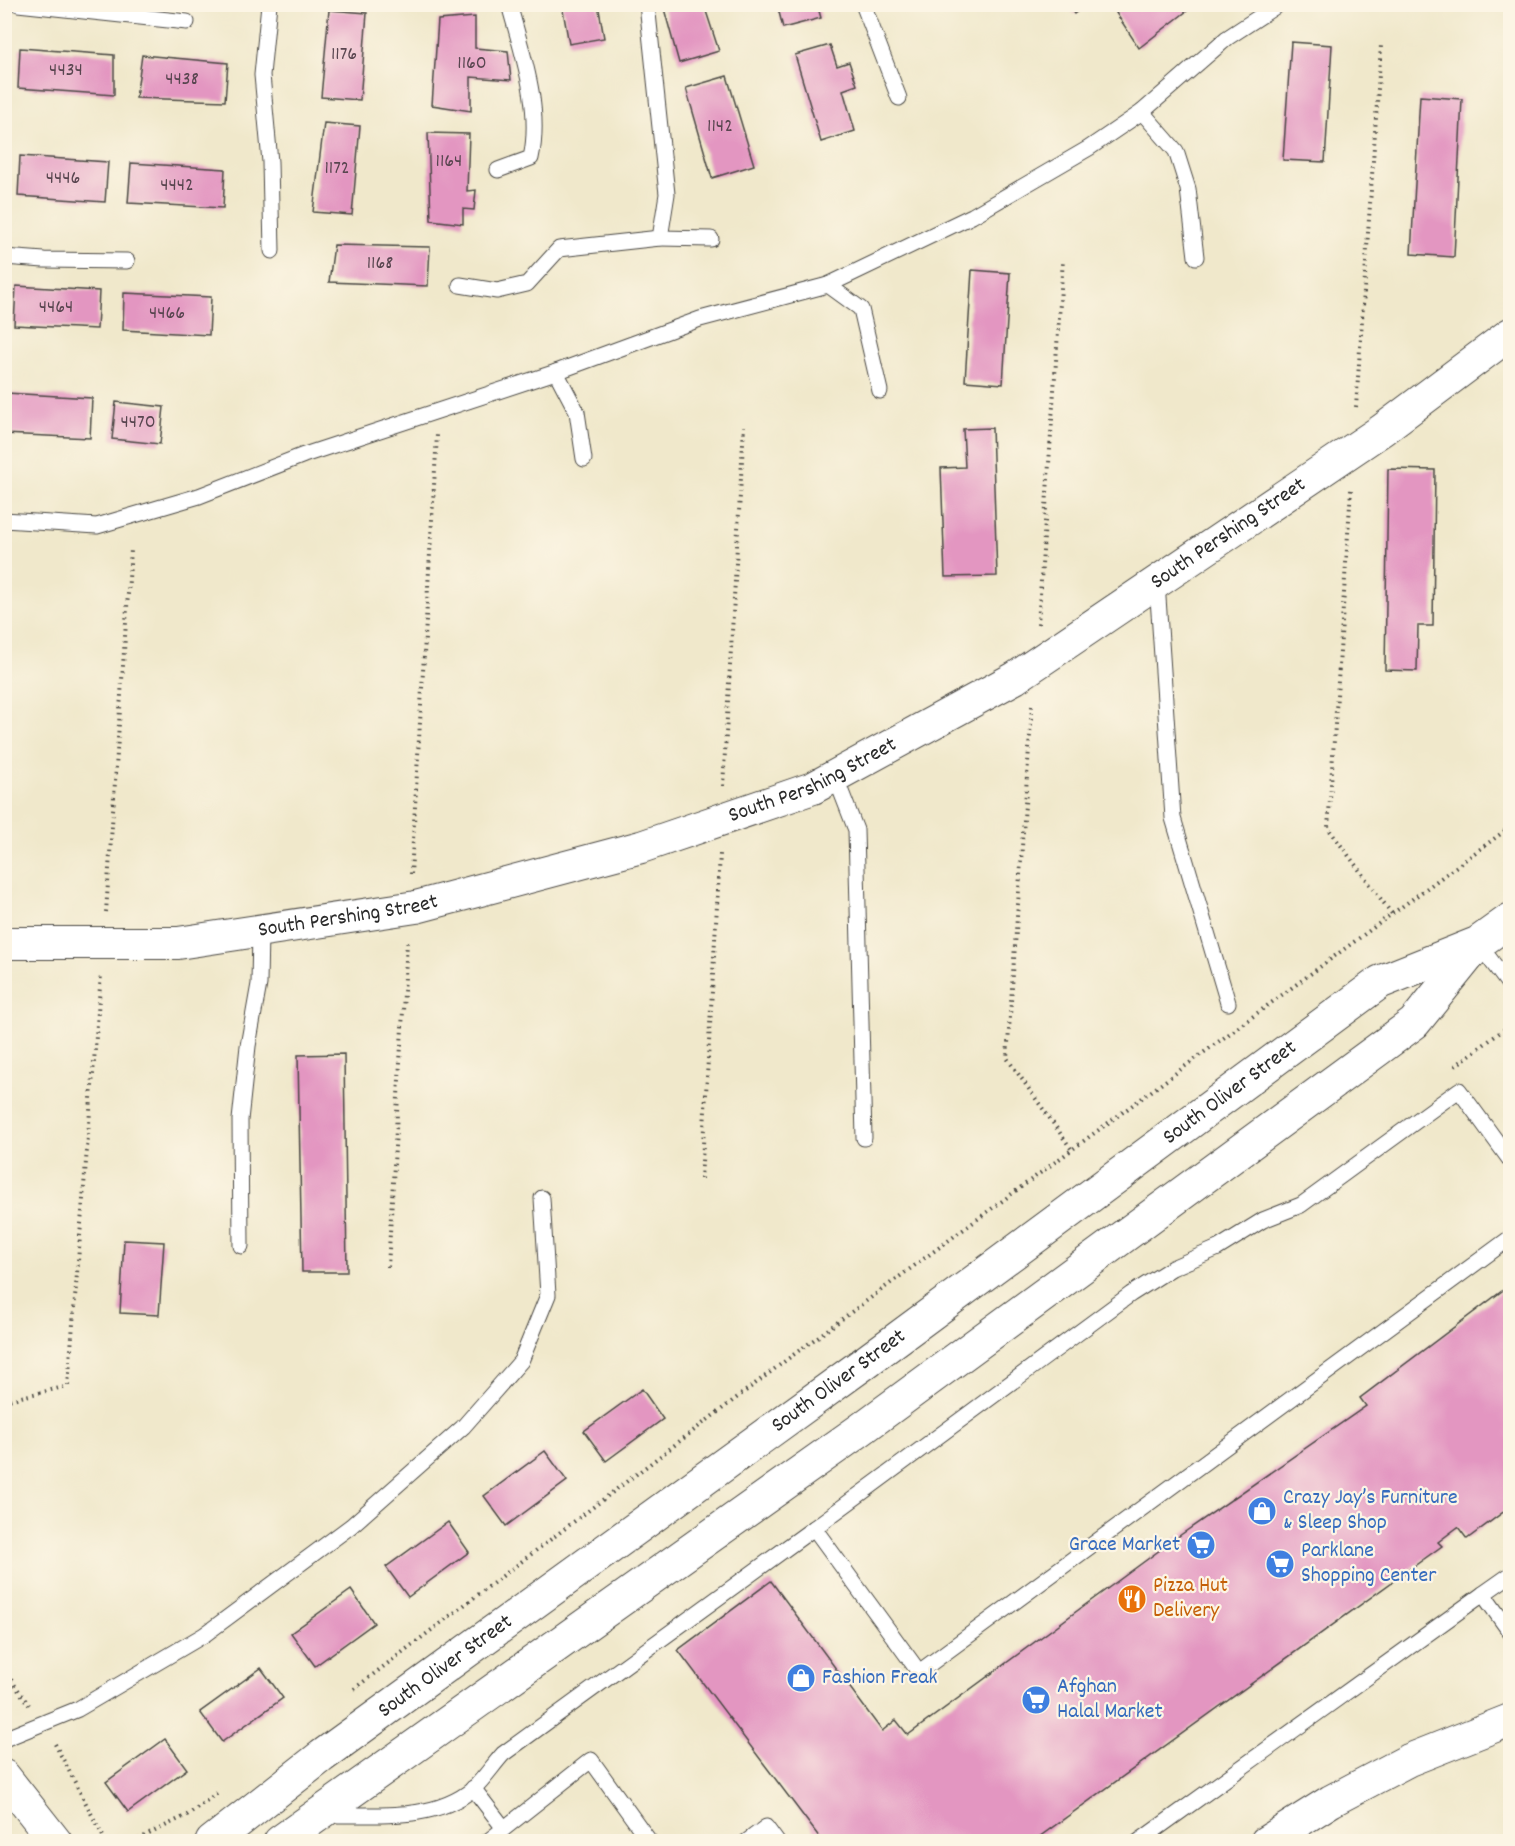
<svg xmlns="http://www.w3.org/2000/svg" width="1515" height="1846" font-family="Dekko,sans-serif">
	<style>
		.building { fill: #e396c1 }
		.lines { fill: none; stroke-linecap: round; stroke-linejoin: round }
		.lane-casing { stroke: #494743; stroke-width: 17 }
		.street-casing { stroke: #494743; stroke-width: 34 }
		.secondary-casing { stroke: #494743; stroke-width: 35 }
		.path { stroke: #494743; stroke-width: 4; stroke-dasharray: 1.5 4.5; stroke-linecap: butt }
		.lane { stroke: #fff; stroke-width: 15 }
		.street { stroke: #fff; stroke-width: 32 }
		.secondary { stroke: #fff; stroke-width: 33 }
		.labels { text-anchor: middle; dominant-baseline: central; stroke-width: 4.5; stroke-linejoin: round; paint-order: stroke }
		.number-label { font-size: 20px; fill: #594650 }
		.street-label { font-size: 22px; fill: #2b2b2b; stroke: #fcf5e5 }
		.shop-label { font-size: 22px; fill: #366cbe; stroke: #fcf5e5; text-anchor: start }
		.food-label { font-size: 22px; fill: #c56008; stroke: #fcf5e5; text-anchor: start }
	</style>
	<rect width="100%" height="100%" fill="#fcf5e5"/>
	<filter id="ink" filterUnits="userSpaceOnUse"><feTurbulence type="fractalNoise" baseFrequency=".0167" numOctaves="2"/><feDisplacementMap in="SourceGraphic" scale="12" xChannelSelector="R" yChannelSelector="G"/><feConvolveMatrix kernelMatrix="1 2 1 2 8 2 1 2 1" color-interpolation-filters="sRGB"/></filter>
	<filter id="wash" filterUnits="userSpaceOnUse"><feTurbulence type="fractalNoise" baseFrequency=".008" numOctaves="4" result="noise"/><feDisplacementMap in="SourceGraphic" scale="24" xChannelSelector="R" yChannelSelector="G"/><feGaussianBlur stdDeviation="1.35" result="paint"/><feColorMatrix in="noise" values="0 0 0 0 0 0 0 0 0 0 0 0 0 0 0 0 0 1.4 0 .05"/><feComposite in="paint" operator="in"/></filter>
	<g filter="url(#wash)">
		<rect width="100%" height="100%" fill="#f0e8cb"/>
		<g id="blocks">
			<g class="building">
				<path d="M598,4l6,34 -35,6 -7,-39z"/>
				<path d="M777,4h40l4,14 -38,10z"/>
				<path d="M1067,4h20l-13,10z"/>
				<path d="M1128,4h68l-57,44 -23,-35z"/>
				<path d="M663,5h41l15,46 -40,12z"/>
				<path d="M329,10l38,3 -7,87 -39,-3z"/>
				<path d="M475,17v31l33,3 3,29 -40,-3v34l-39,-6 6,-85z"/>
				<path d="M1291,42l41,3 -7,117 -42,-2z"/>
				<path d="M830,45l7,21 12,-4 8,23 -14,5 12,41 -34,11 -26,-87z"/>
				<path d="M20,48l94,7v40l-96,-7z"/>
				<path d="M142,55l86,8 -3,38 -89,-3z"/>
				<path d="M727,76l27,89 -42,13 -26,-90z"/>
				<path d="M1420,96l42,3 -8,158 -43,-3z"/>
				<path d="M324,123l36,3 -8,89 -39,-3z"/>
				<path d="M428,133l41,1 -2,57 9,-1 -2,20 -11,-1v15l-32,-4z"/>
				<path d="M20,156l88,6 -3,40 -87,-6z"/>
				<path d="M131,163l94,6 -2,39 -95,-5z"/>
				<path d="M334,245l96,2 -2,39 -99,-4z"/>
				<path d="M972,270l38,3 -7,111 -38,-3z"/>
				<path d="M16,286l83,5 -2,38 -83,-4z"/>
				<path d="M124,293l87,4 -2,38 -86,-5z"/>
				<path d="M6,393l86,5 -2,40 -86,-4z"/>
				<path d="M116,402l48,5 -4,37 -48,-5z"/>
				<path d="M992,428l5,148 -52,1 -4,-109 24,-1 -2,-38z"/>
				<path d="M1388,469l47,1 -2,156h-15l-1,45 -32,-1z"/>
				<path d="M344,1054l3,218h-45l-4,-217z"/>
				<path d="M124,1240l40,2 -5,73 -39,-2z"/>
				<path d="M1510,1285v222l-43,32 -9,-12 -20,15 4,4 -410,296h-209l-145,-192 93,-69 111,150 14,-11 12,15 271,-199 187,-130 -6,-8z"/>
				<path d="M642,1389l21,30 -57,42 -22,-30z"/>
				<path d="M545,1451l22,30 -61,45 -22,-30z"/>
				<path d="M448,1522l21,30 -61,45 -22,-30z"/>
				<path d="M351,1590l23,33 -59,43 -24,-33z"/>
				<path d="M261,1668l22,30 -61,44 -22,-30z"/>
				<path d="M165,1739l22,30 -59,43 -22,-30z"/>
			</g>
		</g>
	</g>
	<g filter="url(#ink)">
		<use href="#blocks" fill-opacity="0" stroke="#494743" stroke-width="1.5"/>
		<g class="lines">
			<g class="lane-casing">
				<g id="lane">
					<path d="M18,4l169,18"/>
					<path d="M269,4l-7,71 8,87 2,89"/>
					<path d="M863,4l36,94"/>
					<path d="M1142,112l34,39 12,38 8,68"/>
					<path d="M498,170l33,-12c11,-51 -9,-105 -22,-154"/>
					<path d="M660,238l51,1"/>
					<path d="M4,257l40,3 83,1"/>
					<path d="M460,285l37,6 30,-7 32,-35 101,-11 7,-44 -20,-190"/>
					<path d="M828,285l33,24 19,82"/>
					<path d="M556,372l21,40 7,47"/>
					<path d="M4,520l93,6 102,-30 105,-41 252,-83 144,-53 128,-34 144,-69 117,-68 53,-36 85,-74 52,-34"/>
					<path d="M1157,583l16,235 55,185"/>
					<path d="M835,776l21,54 8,308"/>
					<path d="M1478,943l32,43"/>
					<path d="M241,1246l-1,-126 8,-74 11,-62 1,-52"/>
					<path d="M814,1528l317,-234 41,-26 46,-20 45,-28 38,-15 158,-115 51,70"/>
					<path d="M1510,1575l-27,19 27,38"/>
					<path d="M4,1739l74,-30 126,-74 147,-109 112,-99 58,-66 27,-66 -6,-97"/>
					<path d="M473,1788l30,39"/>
					<path d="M327,1815c49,-1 106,7 146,-26 11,-10 20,-24 30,-35l311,-226 105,144 591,-434"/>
					<path d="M487,1842l104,-82 59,82"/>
					<path d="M746,1842l20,-15 11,15"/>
					<path d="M1138,1842l345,-248"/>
				</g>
			</g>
			<g class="street-casing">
				<g id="street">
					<path id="s1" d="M4,943h174l238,-36 225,-60 172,-59 202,-110 367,-248 128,-96"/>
					<path d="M4,1776l52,66"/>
					<path d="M1266,1842l65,-41 78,-41 101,-40"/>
				</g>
			</g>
			<g class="secondary-casing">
				<g id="secondary">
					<path id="s2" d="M212,1842l110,-86 541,-392 517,-382 98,-39 32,-23"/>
					<path d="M280,1842l580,-412 554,-407 63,-78"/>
				</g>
			</g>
			<g class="path">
				<path d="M1356,407l25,-362"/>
				<path d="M1351,490l-23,338 64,86"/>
				<path d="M1038,624l25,-365"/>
				<path d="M1032,706l-25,352 65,92"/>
				<path d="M723,786l21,-360"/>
				<path d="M411,874l26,-439"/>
				<path d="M106,912l25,-362"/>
				<path d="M1455,1066l55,-41"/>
				<path d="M701,1179l19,-325"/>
				<path d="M388,1267l19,-325"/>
				<path d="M4,1401l64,-15 33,-412"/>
				<path d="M4,1670l25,35"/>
				<path d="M354,1689l435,-331 721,-531"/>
				<path d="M55,1744l51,98"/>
				<path d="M133,1842l54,-27 30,-22"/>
			</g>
			<use href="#lane" class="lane"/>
			<use href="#street" class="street"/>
			<use href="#secondary" class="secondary"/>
		</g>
	</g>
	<defs>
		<g id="shop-disc" transform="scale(1.5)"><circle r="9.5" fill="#3f7fe0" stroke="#fcf5e5"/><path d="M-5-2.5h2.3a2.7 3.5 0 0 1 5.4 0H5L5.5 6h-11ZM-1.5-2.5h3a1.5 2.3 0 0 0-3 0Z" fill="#fff"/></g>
		<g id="supermarket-disc" transform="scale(1.5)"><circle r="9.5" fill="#3f7fe0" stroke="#fcf5e5"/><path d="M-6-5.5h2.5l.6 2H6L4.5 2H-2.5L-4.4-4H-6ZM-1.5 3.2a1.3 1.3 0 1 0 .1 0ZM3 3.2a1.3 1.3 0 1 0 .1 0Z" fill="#fff"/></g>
		<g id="restaurant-disc" transform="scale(1.5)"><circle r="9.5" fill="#e8710a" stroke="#fcf5e5"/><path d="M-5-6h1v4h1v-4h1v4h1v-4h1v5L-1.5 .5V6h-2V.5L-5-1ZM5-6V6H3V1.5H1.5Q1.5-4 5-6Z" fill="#fff"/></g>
	</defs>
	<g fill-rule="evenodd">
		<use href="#shop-disc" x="1262" y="1511"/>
		<use href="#supermarket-disc" x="1201" y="1545"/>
		<use href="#supermarket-disc" x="1280" y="1564"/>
		<use href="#restaurant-disc" x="1132" y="1599"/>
		<use href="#shop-disc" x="801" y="1678"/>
		<use href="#supermarket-disc" x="1036" y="1700"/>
	</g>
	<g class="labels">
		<g class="number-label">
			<text x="344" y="55">1176</text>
			<text x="472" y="64">1160</text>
			<text x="66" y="71">4434</text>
			<text x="182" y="80">4438</text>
			<text x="720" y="127">1142</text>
			<text x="449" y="162">1164</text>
			<text x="337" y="169">1172</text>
			<text x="63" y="179">4446</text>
			<text x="177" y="186">4442</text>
			<text x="380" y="264">1168</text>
			<text x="56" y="308">4464</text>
			<text x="167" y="314">4466</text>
			<text x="138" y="423">4470</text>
		</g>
		<g class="street-label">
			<text stroke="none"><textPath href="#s1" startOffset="1317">South Pershing Street</textPath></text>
			<text stroke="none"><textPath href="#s1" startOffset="832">South Pershing Street</textPath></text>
			<text stroke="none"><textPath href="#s1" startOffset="346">South Pershing Street</textPath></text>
			<text stroke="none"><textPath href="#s2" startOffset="1264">South Oliver Street</textPath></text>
			<text stroke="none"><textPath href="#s2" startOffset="778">South Oliver Street</textPath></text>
			<text stroke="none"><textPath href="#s2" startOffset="292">South Oliver Street</textPath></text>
		</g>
		<g class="shop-label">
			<text x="1283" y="1498">Crazy Jay’s Furniture<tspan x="1283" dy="25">&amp; Sleep Shop</tspan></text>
			<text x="1180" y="1545" text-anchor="end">Grace Market</text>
			<text x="1301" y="1551">Parklane<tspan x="1301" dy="25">Shopping Center</tspan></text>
			<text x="822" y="1678">Fashion Freak</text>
			<text x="1057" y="1687">Afghan<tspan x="1057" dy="25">Halal Market</tspan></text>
		</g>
		<g class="food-label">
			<text x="1153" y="1586">Pizza Hut<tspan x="1153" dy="25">Delivery</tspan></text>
		</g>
	</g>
	<rect width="1515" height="1846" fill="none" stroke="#fcf5e5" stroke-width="24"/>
</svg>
